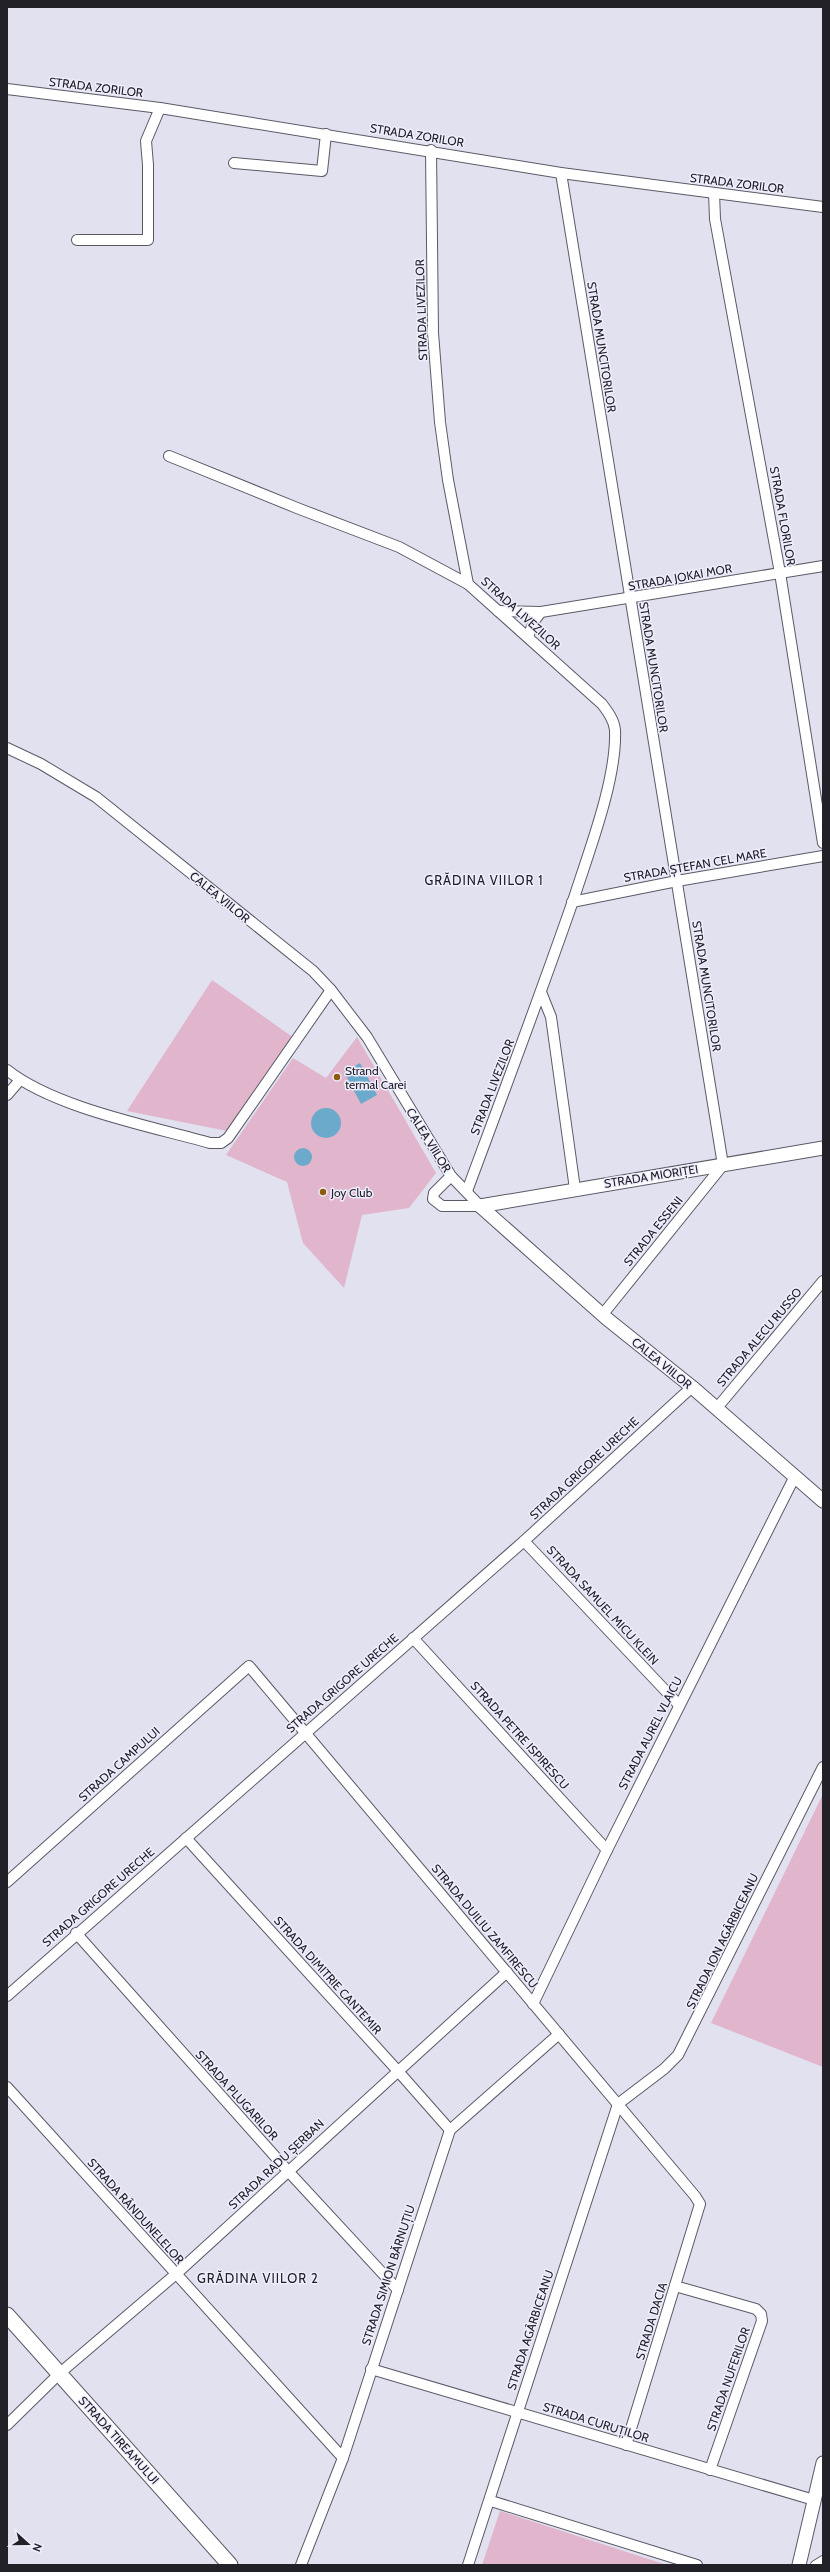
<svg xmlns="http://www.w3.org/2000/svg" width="830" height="2572" font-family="Cabin,sans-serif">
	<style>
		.green { fill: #e1b5cc }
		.water { fill: #6baaca }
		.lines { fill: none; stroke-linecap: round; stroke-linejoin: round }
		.pedestrian-casing { stroke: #5a5a67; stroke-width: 10 }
		.minor-casing { stroke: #5a5a67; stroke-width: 12 }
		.tertiary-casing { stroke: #5a5a67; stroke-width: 15 }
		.secondary-casing { stroke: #5a5a67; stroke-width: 17 }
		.pedestrian { stroke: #fff; stroke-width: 8 }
		.minor { stroke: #fff; stroke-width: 10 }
		.tertiary { stroke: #fff; stroke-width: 13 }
		.secondary { stroke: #fff; stroke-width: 15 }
		.poi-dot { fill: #8e5c09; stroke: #efeefe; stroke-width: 1.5 }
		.labels { text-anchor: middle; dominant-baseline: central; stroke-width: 3; stroke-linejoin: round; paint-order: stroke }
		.street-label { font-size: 12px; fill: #222127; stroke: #efeefe }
		.poi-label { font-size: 12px; fill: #222127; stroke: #efeefe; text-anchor: start }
		.neighbourhood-label { font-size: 13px; letter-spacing: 1px; fill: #222127; stroke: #efeefe }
	</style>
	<rect width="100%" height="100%" fill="#e1e1f0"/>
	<g class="green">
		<path d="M212,980l82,58 -67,93 -100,-20z"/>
		<path d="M357,1037l79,136 -27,35 -47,7 -18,73 -41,-45 -16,-61 -61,-27 67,-97 33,20z"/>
		<path d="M823,1794v273l-112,-44z"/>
		<path d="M500,2511l167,54h-185z"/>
	</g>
	<g class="water">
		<path d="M360,1063l17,32 -16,9 -17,-32z"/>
		<circle cx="326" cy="1123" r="15"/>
		<circle cx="303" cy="1157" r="9"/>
	</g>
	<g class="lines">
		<g class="pedestrian-casing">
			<path id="pedestrian" d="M815,2565l8,-5"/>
		</g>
		<g class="minor-casing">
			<g id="minor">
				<path d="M7,89l153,19 401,65 262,34"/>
				<path d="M431,150l2,183 7,89 8,58 20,104 134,120c6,8 12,16 13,26 2,49 -26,121 -41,168 -34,98 -71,196 -107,293"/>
				<path d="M234,163l88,8 4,-37"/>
				<path d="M561,173l162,992 -120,149"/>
				<path d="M714,193l1,26 65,354 43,270"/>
				<path d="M77,240h71v-75l-2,-24 14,-33"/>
				<path d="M169,456l128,52 102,39 69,37"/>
				<path d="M498,611l43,1 282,-46"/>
				<path d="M528,637l6,-16 7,-9"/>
				<path d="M7,748l34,16 55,33 217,174 18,19 36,47 84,139 29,30"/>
				<path d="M572,902l105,-21 146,-25"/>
				<path d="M541,992l10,25 24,172"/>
				<path d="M7,1070c48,38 143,56 203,73h11l7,-5 103,-148"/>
				<path d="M7,1095l13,-15"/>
				<path d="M451,1176l-17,17 -1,6 9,7h38"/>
				<path d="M716,1409l107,-128"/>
				<path d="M524,1541l155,164"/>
				<path d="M413,1638l194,212"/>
				<path d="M186,1838l211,232 53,60"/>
				<path d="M7,1882l242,-216 446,530 5,8 -74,241"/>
				<path d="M76,1933l212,238 110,119"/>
				<path d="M7,1996l517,-455 168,-154"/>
				<path d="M533,2004l74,-154 188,-374"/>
				<path d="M7,2087l336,371"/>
				<path d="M618,2104l46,-35 14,-14 145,-288"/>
				<path d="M675,2286l81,23 5,5 1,7 -52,149"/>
				<path d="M371,2369l443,131"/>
				<path d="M7,2425l53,-52 116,-99 331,-302"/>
				<path d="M491,2501l206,64"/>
				<path d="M301,2565l42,-107 107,-328 109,-96"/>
				<path d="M468,2565l150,-461"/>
			</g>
		</g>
		<g class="tertiary-casing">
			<g id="tertiary">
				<path d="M480,1206l126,112 86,69 131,114"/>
				<path d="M480,1206l343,-58"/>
				<path d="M799,2565l24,-102"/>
			</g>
		</g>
		<g class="secondary-casing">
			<path id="secondary" d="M7,2315l223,250"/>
		</g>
		<use href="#pedestrian" class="pedestrian"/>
		<use href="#minor" class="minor"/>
		<use href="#tertiary" class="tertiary"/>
		<use href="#secondary" class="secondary"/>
	</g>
	<g class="poi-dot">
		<circle cx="337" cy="1077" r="4"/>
		<circle cx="323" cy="1192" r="4"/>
	</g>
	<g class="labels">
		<g class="street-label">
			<text transform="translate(96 87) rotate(7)">STRADA ZORILOR</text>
			<text transform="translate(417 135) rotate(9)">STRADA ZORILOR</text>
			<text transform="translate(737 183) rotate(7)">STRADA ZORILOR</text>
			<text transform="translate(421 310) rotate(-92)">STRADA LIVEZILOR</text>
			<text transform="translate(602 347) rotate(81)">STRADA MUNCITORILOR</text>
			<text transform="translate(783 516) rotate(80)">STRADA FLORILOR</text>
			<text transform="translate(680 577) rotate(-10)">STRADA JOKAI MOR</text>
			<text transform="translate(521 613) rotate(42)">STRADA LIVEZILOR</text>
			<text transform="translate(654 667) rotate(81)">STRADA MUNCITORILOR</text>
			<text transform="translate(695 865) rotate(-10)">STRADA ȘTEFAN CEL MARE</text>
			<text transform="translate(220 897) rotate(39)">CALEA VIILOR</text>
			<text transform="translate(707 986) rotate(81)">STRADA MUNCITORILOR</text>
			<text transform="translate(492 1087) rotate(-69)">STRADA LIVEZILOR</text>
			<text transform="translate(429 1140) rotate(58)">CALEA VIILOR</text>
			<text transform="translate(651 1176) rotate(-9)">STRADA MIORIȚEI</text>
			<text transform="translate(653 1231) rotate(-51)">STRADA ESSENI</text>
			<text transform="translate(759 1337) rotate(-50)">STRADA ALECU RUSSO</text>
			<text transform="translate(662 1363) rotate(39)">CALEA VIILOR</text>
			<text transform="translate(584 1468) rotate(-43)">STRADA GRIGORE URECHE</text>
			<text transform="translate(603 1605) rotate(47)">STRADA SAMUEL MICU KLEIN</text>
			<text transform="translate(342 1683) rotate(-41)">STRADA GRIGORE URECHE</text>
			<text transform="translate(650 1733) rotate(-63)">STRADA AUREL VLAICU</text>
			<text transform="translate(520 1735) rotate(48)">STRADA PETRE ISPIRESCU</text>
			<text transform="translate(119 1764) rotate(-42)">STRADA CAMPULUI</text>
			<text transform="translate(98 1897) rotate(-41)">STRADA GRIGORE URECHE</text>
			<text transform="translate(485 1926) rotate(50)">STRADA DUILIU ZAMFIRESCU</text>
			<text transform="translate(722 1941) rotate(-64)">STRADA ION AGÂRBICEANU</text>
			<text transform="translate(328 1975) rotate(48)">STRADA DIMITRIE CANTEMIR</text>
			<text transform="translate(237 2095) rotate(48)">STRADA PLUGARILOR</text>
			<text transform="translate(276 2164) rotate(-43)">STRADA RADU ȘERBAN</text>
			<text transform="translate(136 2211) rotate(48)">STRADA RÂNDUNELELOR</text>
			<text transform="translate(388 2275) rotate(-72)">STRADA SIMION BĂRNUȚIU</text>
			<text transform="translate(651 2321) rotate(-73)">STRADA DACIA</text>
			<text transform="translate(530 2330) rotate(-72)">STRADA AGÂRBICEANU</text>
			<text transform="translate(728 2379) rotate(-71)">STRADA NUFERILOR</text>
			<text transform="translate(596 2422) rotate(17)">STRADA CURUȚILOR</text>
			<text transform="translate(119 2440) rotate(48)">STRADA TIREAMULUI</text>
		</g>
		<g class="poi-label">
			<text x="345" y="1070">Strand<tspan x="345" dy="14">termal Carei</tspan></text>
			<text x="331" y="1192">Joy Club</text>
		</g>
		<g class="neighbourhood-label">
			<text x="484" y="880">GRĂDINA VIILOR 1</text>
			<text x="258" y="2278">GRĂDINA VIILOR 2</text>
		</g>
	</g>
	<rect width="830" height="2572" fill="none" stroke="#222127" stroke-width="16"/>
	<g transform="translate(28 2544) rotate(111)" stroke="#efeefe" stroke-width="3" paint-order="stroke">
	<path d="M0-3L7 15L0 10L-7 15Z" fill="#222127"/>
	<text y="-6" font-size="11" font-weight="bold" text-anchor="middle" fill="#222127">N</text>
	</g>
</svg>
